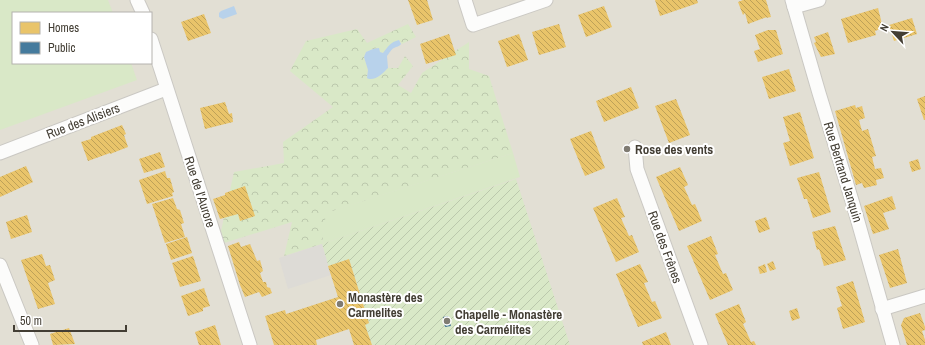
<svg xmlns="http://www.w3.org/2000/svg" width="925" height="345" font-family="'Archivo Narrow',sans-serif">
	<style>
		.residential { fill: #e2dfd4; fill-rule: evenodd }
		.grass { fill: #d9e8c7 }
		.forest { fill: url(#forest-crowns) }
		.garden { fill: url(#garden-furrows) }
		.parking { fill: #dddbd6 }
		.water { fill: #b8d2eb }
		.homes { fill: url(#homes-back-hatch) }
		.public { fill: url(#public-back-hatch) }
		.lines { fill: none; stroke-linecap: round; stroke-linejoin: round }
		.minor-casing { stroke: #cac8c3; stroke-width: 15 }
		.minor { stroke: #fcfcfb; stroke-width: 13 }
		.poi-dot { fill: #7f7b72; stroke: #fff; stroke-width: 1.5 }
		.labels { text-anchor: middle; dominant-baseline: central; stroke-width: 4; stroke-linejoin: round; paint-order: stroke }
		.street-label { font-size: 13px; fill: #433e34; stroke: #fff }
		.poi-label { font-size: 13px; font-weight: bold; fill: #433e34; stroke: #fff; text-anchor: start }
	</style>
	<defs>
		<pattern id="forest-crowns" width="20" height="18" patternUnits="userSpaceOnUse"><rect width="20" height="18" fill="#d9e8c7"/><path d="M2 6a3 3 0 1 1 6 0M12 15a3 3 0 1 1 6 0" fill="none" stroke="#bbc8ac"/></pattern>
		<pattern id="garden-furrows" width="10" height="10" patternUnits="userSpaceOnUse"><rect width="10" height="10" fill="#d9e8c7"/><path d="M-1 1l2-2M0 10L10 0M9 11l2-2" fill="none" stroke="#bbc8ac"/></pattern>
		<pattern id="homes-back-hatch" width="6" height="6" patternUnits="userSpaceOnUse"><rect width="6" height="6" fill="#e9c46a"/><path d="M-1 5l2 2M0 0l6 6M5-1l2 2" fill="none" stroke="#bea158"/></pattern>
		<pattern id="public-back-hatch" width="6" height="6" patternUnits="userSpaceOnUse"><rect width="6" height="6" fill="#457b9d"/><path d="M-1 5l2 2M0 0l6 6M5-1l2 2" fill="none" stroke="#39617a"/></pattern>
	</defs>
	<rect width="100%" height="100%" fill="#eeece6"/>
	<path class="residential" d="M0,0h925v345h-925zM13,13h138v50h-138z"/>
	<g class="grass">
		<path d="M0,0h108l5,13h-100v50h118l6,17 -137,50z"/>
		<path d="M513,153l7,24 -198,67 3,-31z"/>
	</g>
	<path class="forest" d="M408,24l8,13 -14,7 -3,-4 -13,9 -2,4 -4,-1 -1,-4 -6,1 -7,3 -2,5 4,13 -1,8 11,-1 10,-9h10l7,-12 8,10 -15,19 13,8 11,-20 47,-31v27l20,7 24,77 -187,60 -4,31 -38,12 8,-34 -68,21 -3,-12 13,-59 50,-9 -1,-21 50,-35 -43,-36 16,-30 51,-12 10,14z"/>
	<path class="garden" d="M516,179l54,166h-198l-7,-20 4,-2 -20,-64 -21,7 -6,-22z"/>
	<path class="parking" d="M322,244l9,31 -43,14 -9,-31z"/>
	<g class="water">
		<path d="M234,6l3,8 -14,5 -4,-2v-4l2,-2z"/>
		<path d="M399,40l2,4c-2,3 -4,2 -7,4 -3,1 -5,6 -7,8l1,12c-5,5 -11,12 -19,11l-2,-1 1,-8 -4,-13 2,-5 7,-3 6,-1 1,4 3,1c5,-6 7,-11 16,-13z"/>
	</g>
	<g class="homes">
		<path d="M408,0h19l6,20 -16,5z"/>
		<path d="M655,0h42l1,3 -38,13z"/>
		<path d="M743,0h23l5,17 -5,1 1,-1 -19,7 -3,-11 -2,2 -5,-13z"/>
		<path d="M604,6l8,21 -26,10 -8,-22z"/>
		<path d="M878,8l5,20 -8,3 1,4 -28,8 -7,-24z"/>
		<path d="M204,14l7,19 -23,8 -7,-19z"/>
		<path d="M912,18l5,16 -23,7 -5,-16z"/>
		<path d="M559,24l7,23 -27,8 -7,-23z"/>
		<path d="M768,30h8l7,24 -25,8 -4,-11 6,-2 -5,-14z"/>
		<path d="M828,32l7,22 -14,3 -7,-14 2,-1 -2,-5z"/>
		<path d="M449,34l7,21 -30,9 -6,-20z"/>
		<path d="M519,34l9,26 -21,7 -9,-26z"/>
		<path d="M789,69l7,22 -27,8 -7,-22z"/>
		<path d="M631,87l8,21 -35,14 -8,-21z"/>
		<path d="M925,96v24h-1l-7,-21z"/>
		<path d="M676,99l14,36 -21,8 -14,-37z"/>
		<path d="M225,102l4,12 3,-1 1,9 -28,7 -5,-21z"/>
		<path d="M855,105l1,3 6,-2 3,12 -6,2 3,11 6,-2 8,27 -4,1 3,12 6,-1 3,10 -8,2 1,5 -13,3 -2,-5 -6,2 -21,-74z"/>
		<path d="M800,112l14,46 -24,8 -7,-23 7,-2 -7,-24z"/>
		<path d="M122,125l4,9 -2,1 4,12 -18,7v-1l-22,8 -7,-19 10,-3v-2z"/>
		<path d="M591,131l14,37 -20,8 -15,-37z"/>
		<path d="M160,152l5,15 -21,6 -5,-14z"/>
		<path d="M918,159l3,10 -9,3 -3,-10z"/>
		<path d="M26,166l7,16 -33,15v-20z"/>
		<path d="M680,167l8,18 -4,2 8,18 3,-1 7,17 -23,10 -23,-54z"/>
		<path d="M165,171l2,7h3l4,14 -2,1 1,3 -26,8 -8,-24z"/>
		<path d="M819,172l12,40 -18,6 -6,-19h-3l-7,-21z"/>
		<path d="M245,186l10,30 -15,5 -2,-7 -18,5 -7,-20 12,-4v-2z"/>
		<path d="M892,196l4,13 -13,4 6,16 -16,5 -9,-28z"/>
		<path d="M173,198l4,11 3,1 4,13 -3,1 4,13 -20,6 -13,-39z"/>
		<path d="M617,198l8,19 -4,1 8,18 3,-1 7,17 -23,10 -23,-54z"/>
		<path d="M27,215l5,17 -21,7 -5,-17z"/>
		<path d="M766,217l4,12 -11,4 -4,-12z"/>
		<path d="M835,226l11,34 -22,6 -5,-17 -2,1 -5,-18z"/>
		<path d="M711,236l7,18 -3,1 8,19 3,-1 7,17 -23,10 -23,-54z"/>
		<path d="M187,237l5,16 -21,7 -5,-16z"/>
		<path d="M239,242l2,5 9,-3 7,17 3,-1 3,11 -3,2 3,9h3l1,5 3,1 2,5 -10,4 -3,-5 -14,5 -5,-12 -12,-39z"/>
		<path d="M898,249l9,34 -17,5 -11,-33z"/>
		<path d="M42,254l4,12 4,-1 5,15 -7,3 7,21 -17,5 -17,-49z"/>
		<path d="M193,256l8,25 -21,6 -8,-24z"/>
		<path d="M349,259l20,64 -4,2 7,20h-18l-5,-16 -33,11 1,5h-43l-9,-29 20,-6 1,4 52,-17 -10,-31z"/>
		<path d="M773,261l3,8 -6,2 -3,-7z"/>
		<path d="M640,264l8,18 -4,1 8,19 3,-1 7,17 -24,9 -22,-53z"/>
		<path d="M765,264l2,8 -7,2 -2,-7z"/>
		<path d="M853,281l12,41 -22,7 -6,-21 5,-2 -6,-19z"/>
		<path d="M204,288l6,18 -7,2v3l-15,5 -7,-20z"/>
		<path d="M739,304l7,18 -3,2 8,18 3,-1 2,4h-28l-13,-31z"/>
		<path d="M797,308l3,10 -8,3 -3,-10z"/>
		<path d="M920,313l5,14v3l-3,1 3,9v5h-18l-6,-20 3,-7z"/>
		<path d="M215,325l6,20h-22l-4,-13z"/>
		<path d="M69,328l6,16 -22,1 -3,-11z"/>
		<path d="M666,332l5,13h-28l-1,-3z"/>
	</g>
	<path class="public" d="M448,316l3,10 -6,1 -2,-10z"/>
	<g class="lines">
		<g class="minor-casing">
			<g id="minor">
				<path d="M137,0l6,13"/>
				<path d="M465,0l8,25 73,-25"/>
				<path d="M792,0l27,93 34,111 40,141"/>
				<path d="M794,7l25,-7"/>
				<path d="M151,39l99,306"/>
				<path d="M635,147l2,22 64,176"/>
				<path d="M0,153l166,-64"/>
				<path d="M0,265l32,80"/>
				<path d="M882,309l43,-13"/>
			</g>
		</g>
		<use href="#minor" class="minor"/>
	</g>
	<g class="poi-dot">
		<circle cx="627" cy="149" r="4"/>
		<circle cx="340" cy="304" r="4"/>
		<circle cx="447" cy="321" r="4"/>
	</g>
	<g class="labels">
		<g class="street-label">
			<text transform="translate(83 121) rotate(-21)">Rue des Alisiers</text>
			<text transform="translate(843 172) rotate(73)">Rue Bertrand Janquin</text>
			<text transform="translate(200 192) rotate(72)">Rue de l'Aurore</text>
			<text transform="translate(665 247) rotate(70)">Rue des Frênes</text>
		</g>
		<g class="poi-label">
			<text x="635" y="149">Rose des vents</text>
			<text x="348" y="297">Monastère des<tspan x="348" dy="15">Carmelites</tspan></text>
			<text x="455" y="314">Chapelle - Monastère<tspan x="455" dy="15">des Carmélites</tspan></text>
		</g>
	</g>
	<rect x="12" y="12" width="140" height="52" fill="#ffffff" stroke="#b4b2ae"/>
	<rect x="20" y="22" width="20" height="12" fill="#e9c46a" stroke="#b4b2ae"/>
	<text x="48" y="32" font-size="12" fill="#433e34">Homes</text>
	<rect x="20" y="42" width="20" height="12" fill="#457b9d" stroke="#b4b2ae"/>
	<text x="48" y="52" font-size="12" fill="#433e34">Public</text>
	<g transform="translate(893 32) rotate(296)" stroke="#ffffff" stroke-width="3" paint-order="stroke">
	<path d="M0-3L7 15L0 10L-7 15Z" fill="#433e34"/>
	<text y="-6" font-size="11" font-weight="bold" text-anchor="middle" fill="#433e34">N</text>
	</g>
	<path d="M14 325v6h112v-6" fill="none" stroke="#433e34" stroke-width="2"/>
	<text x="20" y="325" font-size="12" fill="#433e34" stroke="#ffffff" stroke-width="3" paint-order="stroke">50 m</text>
</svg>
